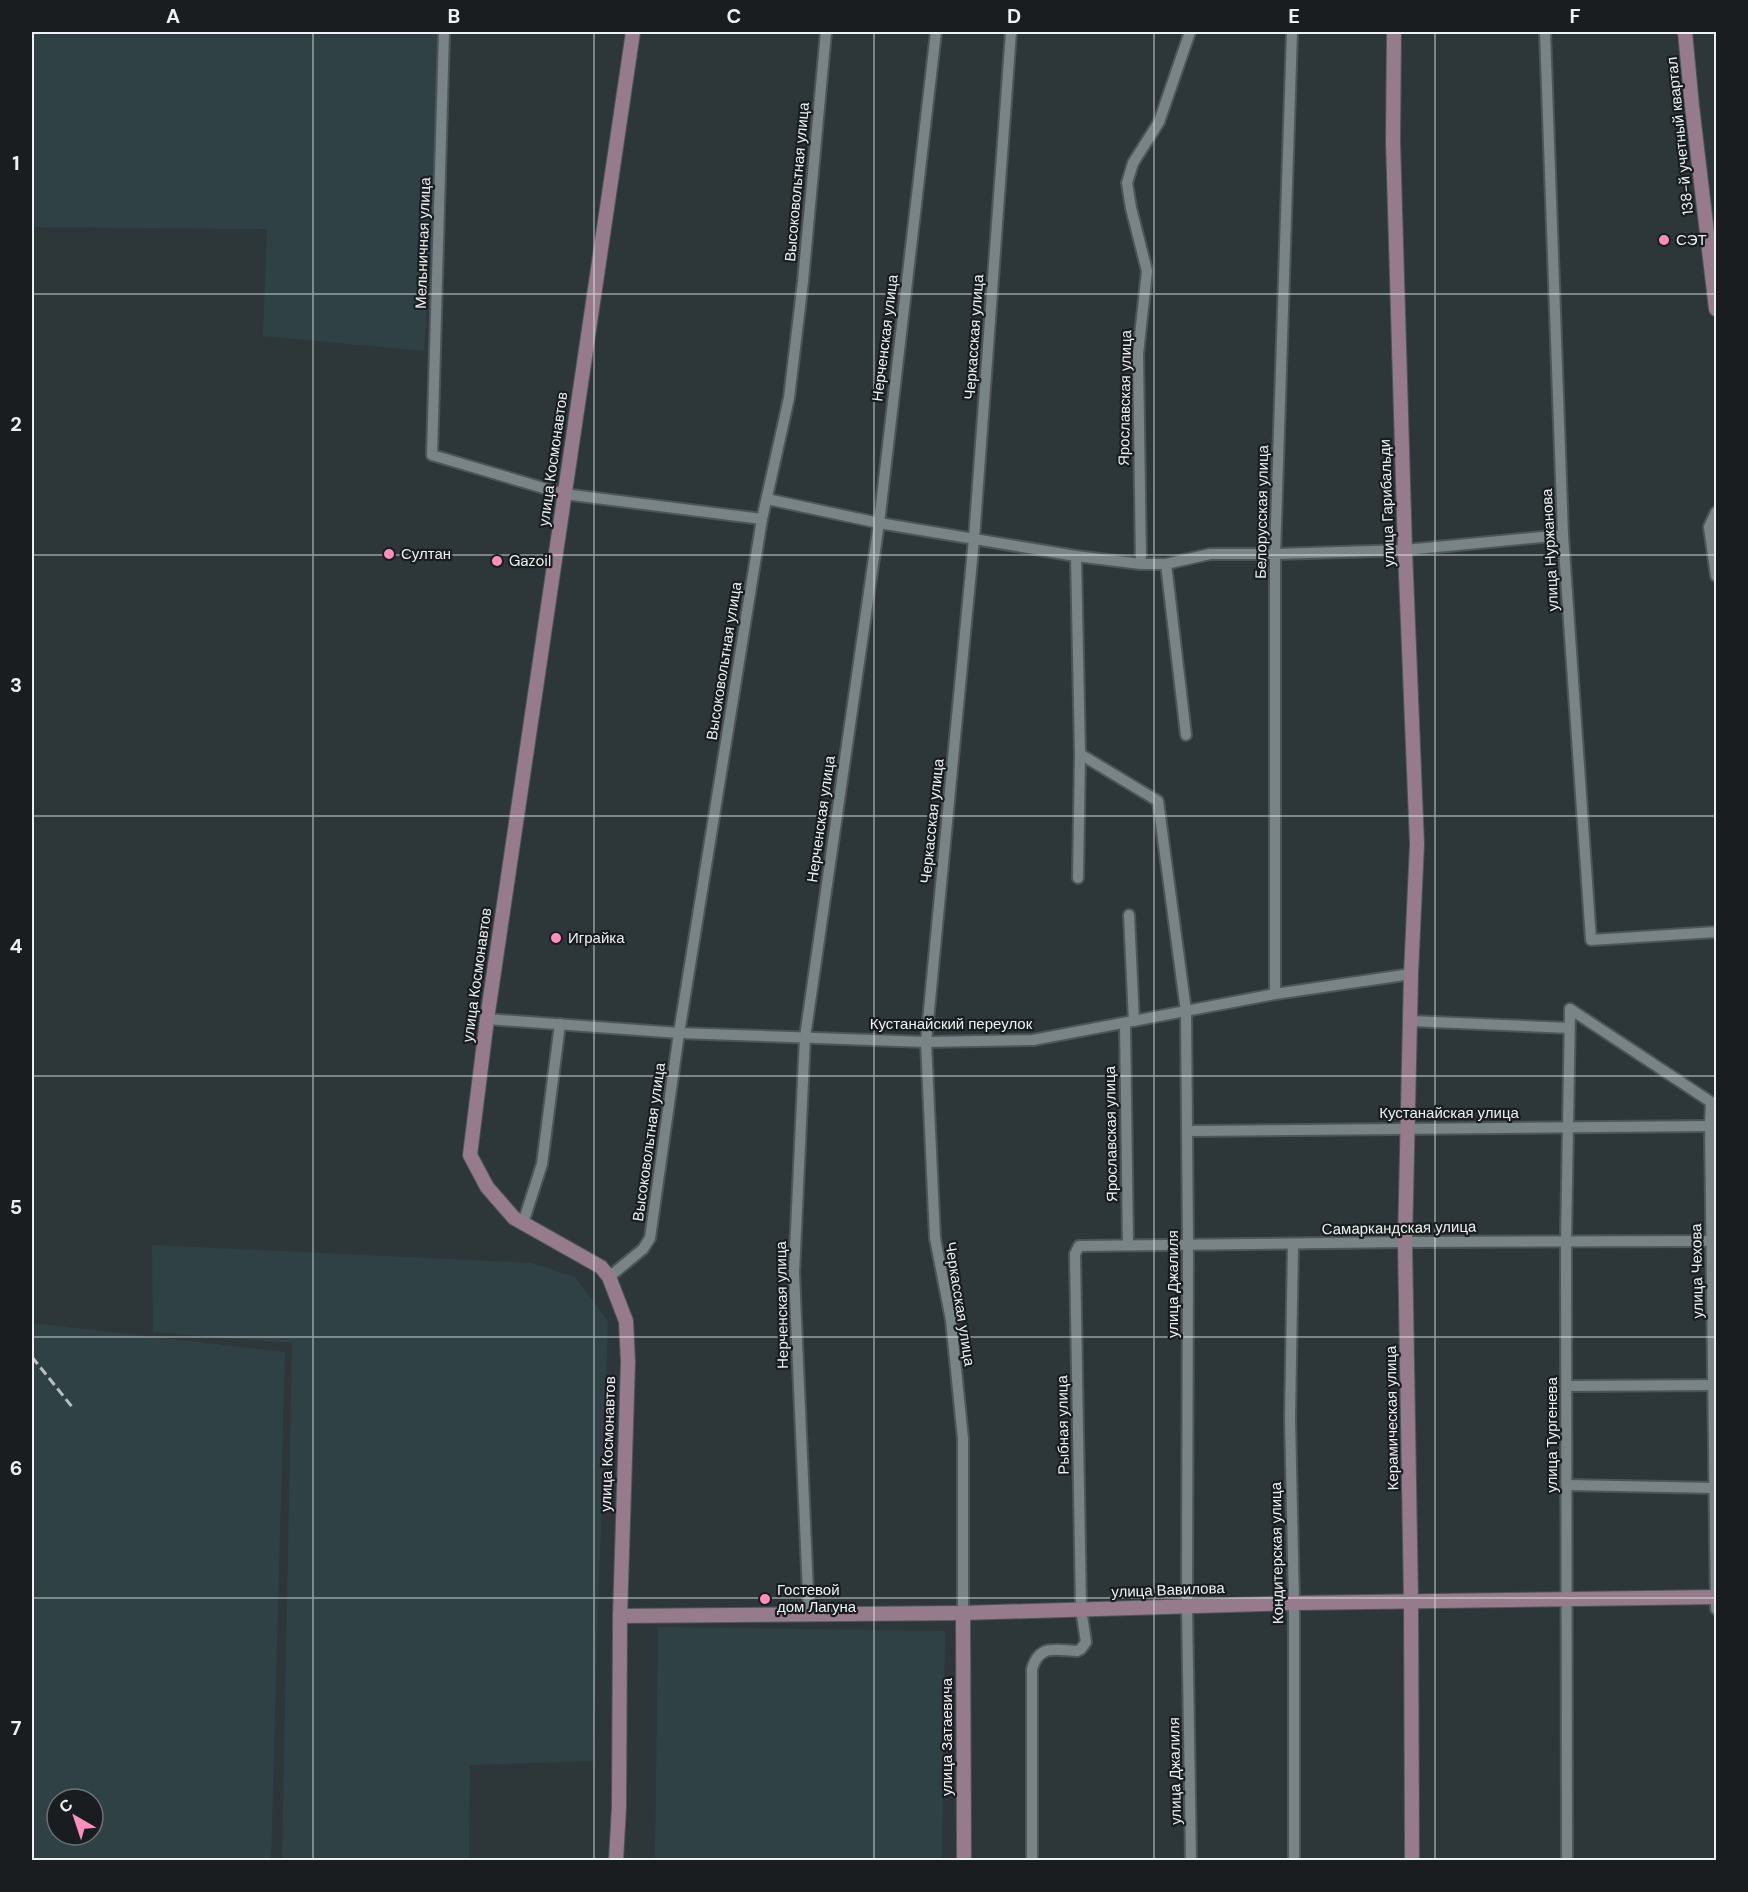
<svg xmlns="http://www.w3.org/2000/svg" width="1748" height="1892" font-family="'DM Sans',sans-serif">
	<style>
		.built { fill: #2f4145; fill-rule: evenodd }
		.lines { fill: none; stroke-linecap: round; stroke-linejoin: round }
		.street-casing { stroke: #4d5558; stroke-width: 14 }
		.secondary-casing { stroke: #4d5558; stroke-width: 16 }
		.street { stroke: #798487; stroke-width: 10 }
		.secondary { stroke: #967b8d; stroke-width: 14 }
		.rail { stroke: #b8bfc0; stroke-width: 3; stroke-dasharray: 9 4.5; stroke-linecap: butt }
		.grid { fill: none; stroke: #ecf2f3; stroke-width: 1.5; stroke-opacity: 0.55 }
		.poi-dot { fill: #fd8ebf; stroke: #191d1f; stroke-width: 2 }
		.labels { text-anchor: middle; dominant-baseline: central; stroke-width: 4.5; stroke-linejoin: round; paint-order: stroke }
		.street-label { font-size: 15px; fill: #ecf2f3; stroke: #191d1f }
		.poi-label { font-size: 15px; fill: #ecf2f3; stroke: #191d1f; text-anchor: start }
		.neatline { fill: none; stroke: #ecf2f3; stroke-width: 2 }
		.grid-label { font-size: 20px; text-anchor: middle; font-weight: bold; fill: #ecf2f3 }
	</style>
	<rect width="100%" height="100%" fill="#2d3739"/>
	<g class="built">
		<path d="M32,32h410l-4,110 -14,209 -161,-15 4,-107 -235,-2z"/>
		<path d="M152,1245l380,18 43,14 33,44 -15,440 -123,4 -1,95h-187l10,-517 -139,-11z"/>
		<path d="M32,1308v15l253,29 -14,508h-239zM57,1799h36v36h-36z"/>
		<path d="M658,1627l287,4 -3,229h-287z"/>
	</g>
	<g class="lines">
		<g class="street-casing">
			<g id="street">
				<path d="M444,32l-12,423 132,39 198,25"/>
				<path d="M1545,32l18,503 28,405 125,-8"/>
				<path d="M767,499l112,24 197,33 65,8h25l44,-10h65l130,-4 158,-15"/>
				<path d="M1716,512l-7,15 7,49"/>
				<path d="M1076,556l4,198 -2,124"/>
				<path d="M1141,564l-3,-210 9,-83 -16,-63 -4,-25 6,-20 26,-41 31,-90"/>
				<path d="M1166,564l20,171"/>
				<path d="M1080,754l78,47 28,210 2,233 -1,362 4,254"/>
				<path d="M1129,915l5,106"/>
				<path d="M1275,994v-440l17,-522"/>
				<path d="M1570,1009l141,93 -1,24 6,483"/>
				<path d="M487,1019l192,14 247,9 107,-2 242,-46 136,-20"/>
				<path d="M1411,1021l158,7"/>
				<path d="M1125,1024l3,220"/>
				<path d="M1187,1131l523,-5"/>
				<path d="M523,1223l19,-59 18,-140"/>
				<path d="M1293,1244l-3,174 4,185v257"/>
				<path d="M609,1277l34,-28 7,-11 29,-205 83,-514 27,-121 14,-117 23,-249"/>
				<path d="M1567,1386l149,-1"/>
				<path d="M1567,1485l149,3"/>
				<path d="M963,1613v-174l-12,-119 -16,-82 -9,-196 48,-503 37,-507"/>
				<path d="M809,1615l-15,-342 11,-236 74,-514 57,-491"/>
				<path d="M1032,1860v-191c7,-25 23,-19 45,-18l4,-2 5,-7 -5,-33 -6,-355 4,-8 326,-4 311,-1"/>
				<path d="M1567,1860l-1,-618 4,-233"/>
			</g>
		</g>
		<g class="secondary-casing">
			<g id="secondary">
				<path d="M1394,32l-1,109 12,409 12,294 -6,130 -6,268 6,359 1,259"/>
				<path d="M1685,32l7,74 24,203"/>
				<path d="M963,1613l1,247"/>
				<path d="M620,1616l343,-3 331,-10 422,-6"/>
				<path d="M616,1860l3,-53 1,-191 8,-254 -2,-41 -17,-44 -8,-10 -87,-49 -27,-31 -17,-32 17,-136 146,-987"/>
			</g>
		</g>
		<use href="#street" class="street"/>
		<use href="#secondary" class="secondary"/>
		<path class="rail" d="M32,1357l41,51"/>
	</g>
	<path class="grid" d="M313,32v1828M594,32v1828M874,32v1828M1154,32v1828M1435,32v1828M32,294h1684M32,555h1684M32,816h1684M32,1076h1684M32,1337h1684M32,1598h1684"/>
	<g class="poi-dot">
		<circle cx="1664" cy="240" r="6"/>
		<circle cx="389" cy="554" r="6"/>
		<circle cx="497" cy="561" r="6"/>
		<circle cx="556" cy="938" r="6"/>
		<circle cx="765" cy="1599" r="6"/>
	</g>
	<g class="labels">
		<g class="street-label">
			<text transform="translate(1680 136) rotate(-96)">138-й учетный квартал</text>
			<text transform="translate(797 182) rotate(-85)">Высоковольтная улица</text>
			<text transform="translate(423 243) rotate(-88)">Мельничная улица</text>
			<text transform="translate(974 337) rotate(-86)">Черкасская улица</text>
			<text transform="translate(885 338) rotate(-83)">Нерченская улица</text>
			<text transform="translate(1125 398) rotate(-89)">Ярославская улица</text>
			<text transform="translate(553 459) rotate(-82)">улица Космонавтов</text>
			<text transform="translate(1387 503) rotate(-92)">улица Гарибальди</text>
			<text transform="translate(1262 512) rotate(-89)">Белорусская улица</text>
			<text transform="translate(1550 550) rotate(-93)">улица Нуржанова</text>
			<text transform="translate(724 661) rotate(-81)">Высоковольтная улица</text>
			<text transform="translate(821 819) rotate(-82)">Нерченская улица</text>
			<text transform="translate(932 821) rotate(-84)">Черкасская улица</text>
			<text transform="translate(477 975) rotate(-82)">улица Космонавтов</text>
			<text x="951" y="1024">Кустанайский переулок</text>
			<text x="1449" y="1113">Кустанайская улица</text>
			<text transform="translate(1111 1134) rotate(-91)">Ярославская улица</text>
			<text transform="translate(649 1142) rotate(-82)">Высоковольтная улица</text>
			<text transform="translate(1399 1228) rotate(-1)">Самаркандская улица</text>
			<text transform="translate(1697 1271) rotate(-91)">улица Чехова</text>
			<text transform="translate(1173 1284) rotate(-90)">улица Джалиля</text>
			<text transform="translate(960 1304) rotate(81)">Черкасская улица</text>
			<text transform="translate(782 1305) rotate(-91)">Нерченская улица</text>
			<text transform="translate(1392 1418) rotate(-91)">Керамическая улица</text>
			<text transform="translate(1063 1425) rotate(-91)">Рыбная улица</text>
			<text transform="translate(1552 1435) rotate(-90)">улица Тургенева</text>
			<text transform="translate(608 1444) rotate(-88)">улица Космонавтов</text>
			<text transform="translate(1277 1553) rotate(-91)">Кондитерская улица</text>
			<text transform="translate(1168 1590) rotate(-2)">улица Вавилова</text>
			<text transform="translate(947 1737) rotate(-90)">улица Затаевича</text>
			<text transform="translate(1175 1771) rotate(-91)">улица Джалиля</text>
		</g>
		<g class="poi-label">
			<text x="1676" y="240">СЭТ</text>
			<text x="401" y="554">Султан</text>
			<text x="509" y="561">Gazoil</text>
			<text x="568" y="938">Играйка</text>
			<text x="777" y="1590">Гостевой<tspan x="777" dy="17">дом Лагуна</tspan></text>
		</g>
	</g>
	<rect width="1748" height="1892" fill="none" stroke="#191d1f" stroke-width="66"/>
	<g transform="translate(75 1817) rotate(321)"><circle r="28" fill="#191d1f" stroke="#6d7274" stroke-width="1.5"/>
	<path d="M0-4.5L10 22L0 15L-10 22Z" fill="#fd8ebf"/>
	<text y="-9" font-size="16" font-weight="bold" text-anchor="middle" fill="#ecf2f3">С</text>
	</g>
	<rect x="33" y="33" width="1682" height="1826" class="neatline"/>
	<g class="grid-label">
		<text x="173" y="23">A</text>
		<text x="454" y="23">B</text>
		<text x="734" y="23">C</text>
		<text x="1014" y="23">D</text>
		<text x="1294" y="23">E</text>
		<text x="1575" y="23">F</text>
		<text x="16" y="170">1</text>
		<text x="16" y="431">2</text>
		<text x="16" y="692">3</text>
		<text x="16" y="953">4</text>
		<text x="16" y="1214">5</text>
		<text x="16" y="1475">6</text>
		<text x="16" y="1735">7</text>
	</g>
</svg>
